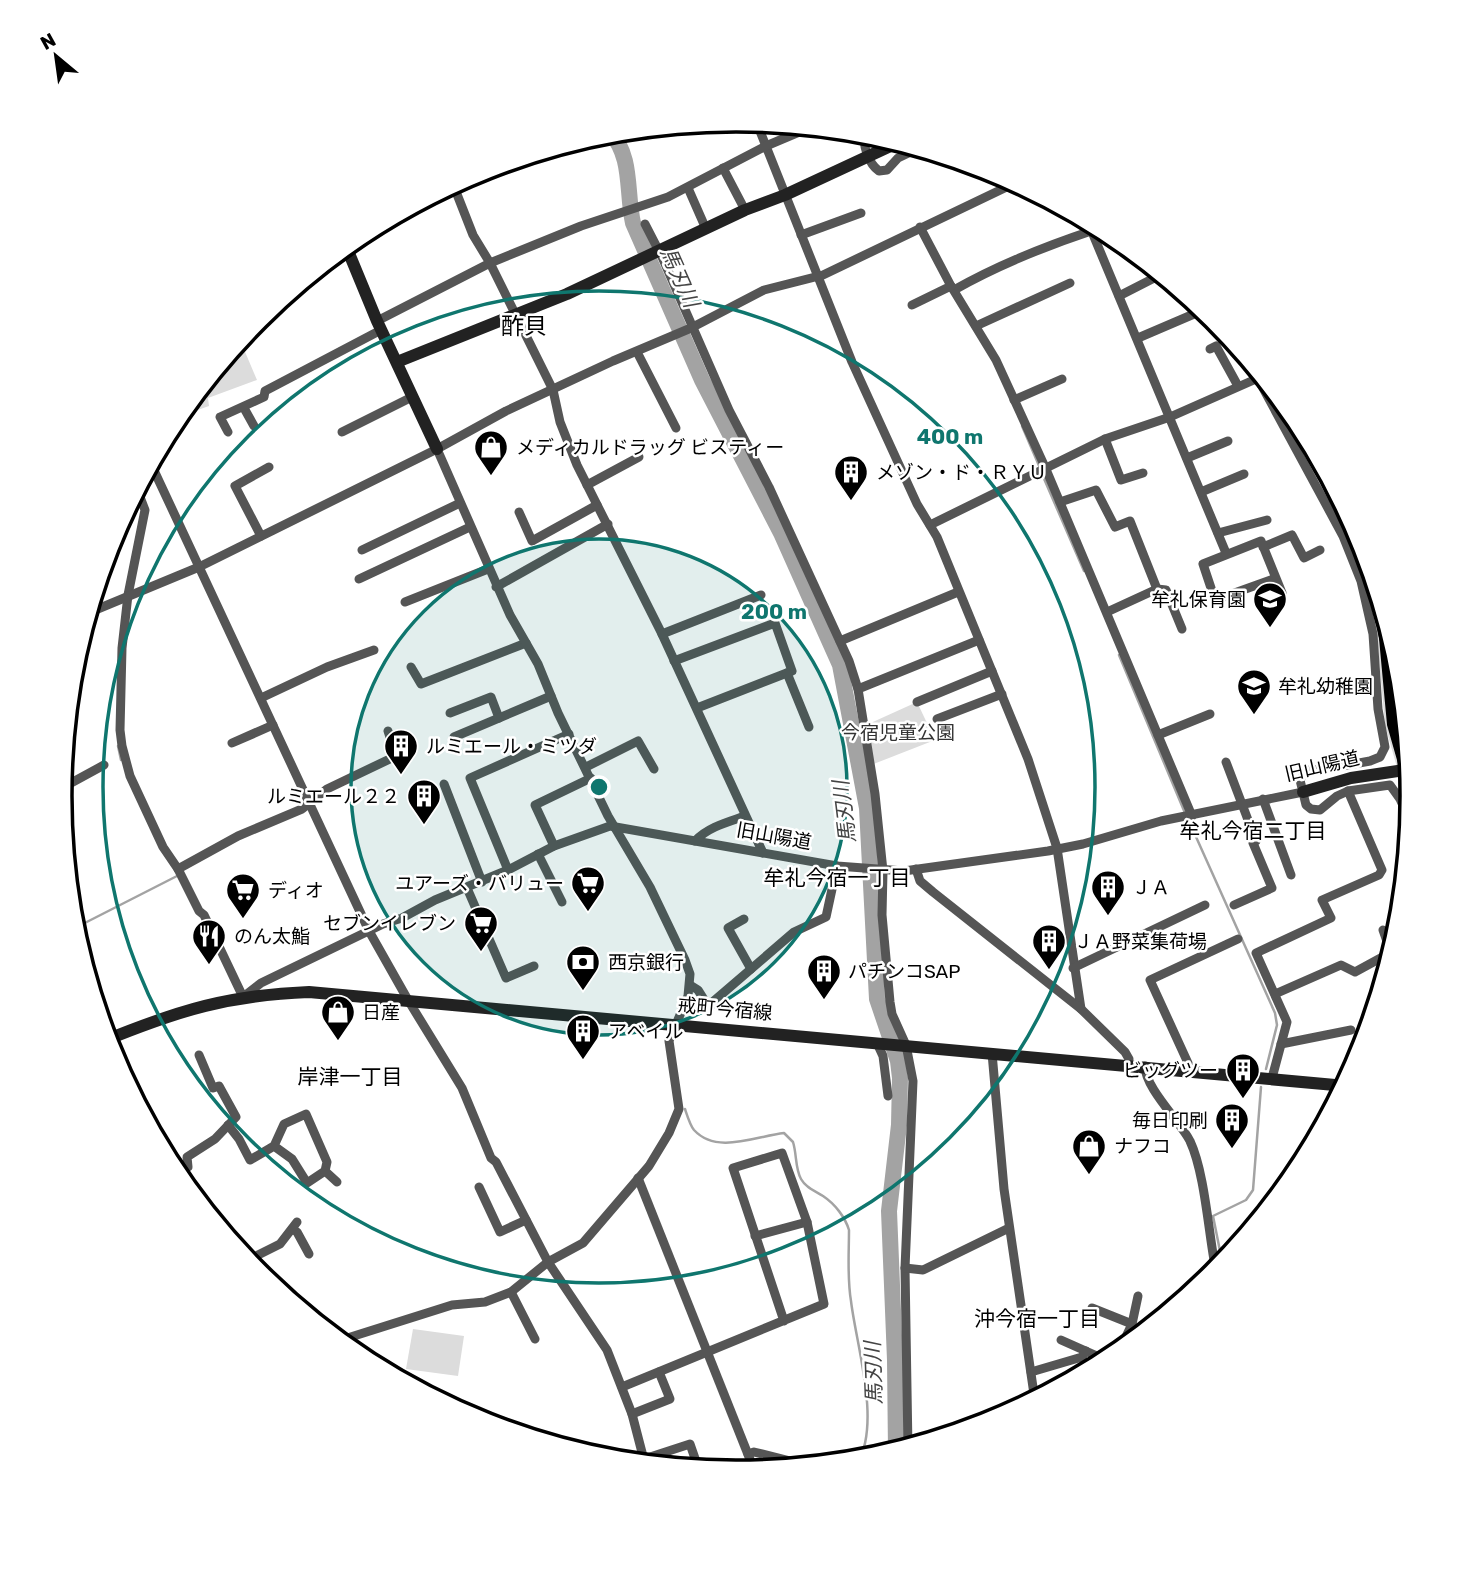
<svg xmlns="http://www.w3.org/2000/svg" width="1473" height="1593" font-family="Rubik,'Noto Sans JP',sans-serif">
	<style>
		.green { fill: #dcdcdc }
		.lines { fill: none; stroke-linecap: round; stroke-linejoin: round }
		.stream { stroke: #a3a3a3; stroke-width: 2.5 }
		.river { stroke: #a3a3a3; stroke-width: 16 }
		.primary-casing { stroke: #dbdbdb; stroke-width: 18 }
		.street { stroke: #555; stroke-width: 9 }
		.secondary { stroke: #222; stroke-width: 12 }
		.primary { stroke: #000; stroke-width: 14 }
		.ring { fill: none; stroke: #0f766e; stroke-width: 3.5 }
		.labels { text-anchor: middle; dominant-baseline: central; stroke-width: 5; stroke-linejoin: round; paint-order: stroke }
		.poi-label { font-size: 19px; fill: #000; stroke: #fff; text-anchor: start }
		.park-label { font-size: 19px; fill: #333; stroke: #fff }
		.street-label { font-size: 19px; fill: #000; stroke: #fff }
		.water-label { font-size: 21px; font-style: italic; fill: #444; stroke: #fff }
		.neighbourhood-label { font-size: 21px; fill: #000; stroke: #fff }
		.quarter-label { font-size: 23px; fill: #000; stroke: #fff }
		.rim { fill: none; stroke: #000; stroke-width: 3.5 }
		.centre { fill: #0f766e; stroke: #fff; stroke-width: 3.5 }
		.ring-label { font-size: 21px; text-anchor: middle; font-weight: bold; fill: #0f766e; stroke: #fff; stroke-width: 5; stroke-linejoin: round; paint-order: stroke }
	</style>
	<rect width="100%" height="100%" fill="#fff"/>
	<g class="green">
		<path d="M240,340l17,40 -49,18 1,8 -34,12z"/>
		<path d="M917,702l18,38 -64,25 -7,-39z"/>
		<path d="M413,1329l51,7 -6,40 -52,-7z"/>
	</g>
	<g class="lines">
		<g class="stream">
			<path d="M1022,426l18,42"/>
			<path d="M1042,474l42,97"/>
			<path d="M1119,655l66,158"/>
			<path d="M118,746l3,14"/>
			<path d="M1188,819l87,194 2,12 -11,44"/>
			<path d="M73,929l104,-53"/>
			<path d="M111,1054l7,14"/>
			<path d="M685,1109c2,6 5,16 9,21 23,25 62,6 90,3l9,9c4,13 2,26 8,37 5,9 14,12 22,17 12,8 22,21 26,34 0,24 -2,48 2,71 5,43 30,121 7,161"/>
			<path d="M1223,1266l-10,-50 33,-16 7,-10 8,-103"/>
		</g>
		<path class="river" d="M610,132c23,25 16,60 23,91l69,157 79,153 59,132 27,143 10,191 21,62 2,17 -1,47 -10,86 6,149 1,92"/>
		<g class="primary-casing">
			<g id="primary">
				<path d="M1292,411l59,114 25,60"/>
				<path d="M1378,591l8,47 8,86 18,63"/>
				<path d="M1399,660l5,44"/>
			</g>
		</g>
		<g class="street">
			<path d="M756,121l96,241 65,142 20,33 91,222 29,89 24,161"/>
			<path d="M866,132c-5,12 3,32 13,39l8,-1 11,-12 21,-10"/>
			<path d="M723,168l22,42"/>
			<path d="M453,184l20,51 17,28 63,127 7,32 17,43 85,169 101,219"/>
			<path d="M688,188l18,41"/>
			<path d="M1087,220l139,333"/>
			<path d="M645,224l17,33 67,153 40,77 80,174 9,28 17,105 8,77 -1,44 8,87 2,12 14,31 7,36 -8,187 3,181"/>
			<path d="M920,227l31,59 45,74 49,107 147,349"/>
			<path d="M801,235l60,-22"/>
			<path d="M954,290c44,-25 89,-43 137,-59"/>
			<path d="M1119,296l43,-22"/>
			<path d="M912,305l39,-19"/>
			<path d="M377,321l113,-58 91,-37 87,-29 98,-51 45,-19"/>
			<path d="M976,326l94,-43"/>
			<path d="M1138,338l56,-24 2,-5 -7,-13"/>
			<path d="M1210,349l6,-3 22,40"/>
			<path d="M1243,351l100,185 18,45 12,53 5,75 7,38 -5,10 -10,4 -44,8 -20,1 -6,10 6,25 5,4 9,1 17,-14 11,-5 42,-6 10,14 11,24"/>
			<path d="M637,352l39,76"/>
			<path d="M1014,400l48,-21"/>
			<path d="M244,408l10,18"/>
			<path d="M228,432l-8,-15 44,-20 1,-6 116,-61"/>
			<path d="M342,432l70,-35"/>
			<path d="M1105,439l16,41 22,-7"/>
			<path d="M1187,458l41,-17"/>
			<path d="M151,464l218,467 39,69 54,88 29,70 5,4 52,100 59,88 25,64 13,50"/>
			<path d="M587,485l52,-28"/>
			<path d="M137,489l8,21 -17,85 -6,53 -2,82 2,16 8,30 33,71 15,22 21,42 5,4 39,82 18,-14 122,-59 19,-6 33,-18 73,-30 46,-24 56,-20 227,40 67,5 144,-20 35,-7 78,-23 142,-29"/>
			<path d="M1201,492l43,-18"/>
			<path d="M1060,502l36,-12 19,37 15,-6 27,68"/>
			<path d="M519,512l13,29 65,-36"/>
			<path d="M930,525l175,-86 65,-22 86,-38"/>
			<path d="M1218,533l49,-13"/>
			<path d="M261,536l-26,-50 34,-19"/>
			<path d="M1263,547l29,-12 12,23 16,-8"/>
			<path d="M362,550l98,-47"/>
			<path d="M1276,578l-61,22 -12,-36 58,-23 21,52"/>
			<path d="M359,579l111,-52"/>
			<path d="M496,587l112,-63"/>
			<path d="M405,602l83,-33"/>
			<path d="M1107,612l50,-23 9,1 16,39"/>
			<path d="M88,613l111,-46 238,-118 69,-38 107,-50 78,-33 73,-38 59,-15 194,-93"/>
			<path d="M662,634l99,-39"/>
			<path d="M840,641l118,-49"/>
			<path d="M674,661l101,-38 17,48 -95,37"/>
			<path d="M411,667l10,17 105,-41"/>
			<path d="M787,673l22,54"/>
			<path d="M858,689l121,-49"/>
			<path d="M261,698l66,-31 47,-17"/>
			<path d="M917,702l75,-31"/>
			<path d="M450,713l41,-16 8,21"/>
			<path d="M937,719l65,-25"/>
			<path d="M1158,735l52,-21"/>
			<path d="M454,737l97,-41"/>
			<path d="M232,743l41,-18"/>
			<path d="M1226,762l30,79 -3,2 19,45 -38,17"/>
			<path d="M586,767l52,-26 16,28"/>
			<path d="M444,784l38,98"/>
			<path d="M60,789l44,-24"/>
			<path d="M1263,799l28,76"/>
			<path d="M695,841c13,-14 33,-19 50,-25"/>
			<path d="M554,846l-19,-41 56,-27"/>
			<path d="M538,854l24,48"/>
			<path d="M178,869l60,-33 64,-27 25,-20 69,-33 -8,-25"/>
			<path d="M916,869l4,12 13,11 148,117 44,43 4,7 -1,6"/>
			<path d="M508,870l-38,-92 99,-44"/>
			<path d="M467,888l39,90 28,-12"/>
			<path d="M744,919l-16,9 23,41"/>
			<path d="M1073,968l132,-63"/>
			<path d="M690,985l8,5 10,16 86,-74 32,-15 11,-51"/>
			<path d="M1275,994l66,-29 14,7 33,-18 1,-7 -6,-17"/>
			<path d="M877,1043l6,13 5,40"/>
			<path d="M1281,1044l70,-14"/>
			<path d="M109,1049l8,5 19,49"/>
			<path d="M992,1053l12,136 31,212"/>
			<path d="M1145,1066c0,22 34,54 45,75 14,30 18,85 24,119l4,12"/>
			<path d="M1189,1070l-1,-7 -38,-83 88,-41"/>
			<path d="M1272,1078l15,-56 -31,-69 75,-35 -9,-18 57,-25 3,-5 -34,-79"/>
			<path d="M228,1125l11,14 11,21 24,-14 10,-22 22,-10 21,48 -2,9 -18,12 -15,-24 -18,-13"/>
			<path d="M325,1171l12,11"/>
			<path d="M173,1172l15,-5 -1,-10 28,-18 21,-22 -17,-31 -6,2 -14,-33"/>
			<path d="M638,1178l117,294"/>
			<path d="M479,1187l21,45 26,-12"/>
			<path d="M292,1229l5,3 12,22"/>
			<path d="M755,1236l52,-14"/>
			<path d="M246,1261l34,-17 17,-22"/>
			<path d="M905,1268l18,2 86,-42"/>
			<path d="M511,1292l24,47"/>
			<path d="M1092,1308l40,16"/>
			<path d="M1061,1340l36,16 6,5h8"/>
			<path d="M338,1341l114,-36 33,-3 26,-10 37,-30 35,-19 66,-77 20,-33 10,-24 -10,-68 19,-45 2,-22 -5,-14 -35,-73 -42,-71 -50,-103 -20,-49 -28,-49 -73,-166"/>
			<path d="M1117,1356l15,-32 6,-28"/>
			<path d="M1031,1372l51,-15 4,-6"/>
			<path d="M622,1387l202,-83 -17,-82 -25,-69 -49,15 51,153"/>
			<path d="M455,1410l87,32"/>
			<path d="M632,1414l38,-15 -11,-27"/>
			<path d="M748,1454l6,-2 56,14"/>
			<path d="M644,1459l46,-15 9,26"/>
		</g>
		<g class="secondary">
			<path d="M346,246l31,75 60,128"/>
			<path d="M397,362l170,-68 178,-84 40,-15 114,-53"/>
			<path d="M1303,792l48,-14 60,-9"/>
			<path d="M106,1040c74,-30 123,-45 203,-48l1037,94"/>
		</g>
		<use href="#primary" class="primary"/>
	</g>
	<circle cx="599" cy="787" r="248" fill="#0f766e" fill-opacity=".12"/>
	<g class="ring">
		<circle cx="599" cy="787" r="248"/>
		<circle cx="599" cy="787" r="496"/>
	</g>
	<defs>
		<g id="shop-pin" transform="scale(1.75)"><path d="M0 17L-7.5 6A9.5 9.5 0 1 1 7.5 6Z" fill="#000" stroke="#fff"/><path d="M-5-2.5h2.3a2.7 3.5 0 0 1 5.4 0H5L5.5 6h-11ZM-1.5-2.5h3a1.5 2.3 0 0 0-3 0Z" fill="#fff"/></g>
		<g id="building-pin" transform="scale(1.75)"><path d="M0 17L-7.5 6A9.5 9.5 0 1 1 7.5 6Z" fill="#000" stroke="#fff"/><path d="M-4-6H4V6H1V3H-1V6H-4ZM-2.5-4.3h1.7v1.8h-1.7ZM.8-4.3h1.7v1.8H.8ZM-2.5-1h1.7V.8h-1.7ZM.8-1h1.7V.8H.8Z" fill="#fff"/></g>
		<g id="school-pin" transform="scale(1.75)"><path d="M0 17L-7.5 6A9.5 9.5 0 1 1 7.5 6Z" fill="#000" stroke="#fff"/><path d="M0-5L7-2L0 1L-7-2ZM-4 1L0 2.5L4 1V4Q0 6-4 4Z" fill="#fff"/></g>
		<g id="supermarket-pin" transform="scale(1.75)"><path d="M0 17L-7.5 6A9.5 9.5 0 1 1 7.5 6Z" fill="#000" stroke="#fff"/><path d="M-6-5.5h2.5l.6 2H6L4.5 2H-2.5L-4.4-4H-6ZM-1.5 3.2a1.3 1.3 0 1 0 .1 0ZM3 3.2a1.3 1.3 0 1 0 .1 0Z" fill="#fff"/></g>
		<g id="restaurant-pin" transform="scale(1.75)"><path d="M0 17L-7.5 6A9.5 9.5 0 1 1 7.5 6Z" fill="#000" stroke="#fff"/><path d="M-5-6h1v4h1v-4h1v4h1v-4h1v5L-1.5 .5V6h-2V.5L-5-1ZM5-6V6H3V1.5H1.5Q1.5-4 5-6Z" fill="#fff"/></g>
		<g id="bank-pin" transform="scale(1.75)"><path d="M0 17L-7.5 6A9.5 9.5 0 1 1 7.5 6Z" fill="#000" stroke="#fff"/><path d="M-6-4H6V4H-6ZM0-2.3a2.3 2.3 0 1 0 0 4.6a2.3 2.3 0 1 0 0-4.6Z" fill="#fff"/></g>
	</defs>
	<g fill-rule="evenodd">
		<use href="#shop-pin" x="491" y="447"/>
		<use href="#building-pin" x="851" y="472"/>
		<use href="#school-pin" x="1270" y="599"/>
		<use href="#school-pin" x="1254" y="686"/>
		<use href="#building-pin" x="401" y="746"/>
		<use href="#building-pin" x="424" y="796"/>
		<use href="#supermarket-pin" x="588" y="883"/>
		<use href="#building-pin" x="1108" y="887"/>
		<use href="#supermarket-pin" x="243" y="890"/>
		<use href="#supermarket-pin" x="481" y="923"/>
		<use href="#restaurant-pin" x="209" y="936"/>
		<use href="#building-pin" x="1049" y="941"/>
		<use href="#bank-pin" x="583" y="962"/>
		<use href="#building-pin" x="824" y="971"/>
		<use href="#shop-pin" x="338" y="1012"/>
		<use href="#building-pin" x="583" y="1031"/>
		<use href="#building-pin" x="1243" y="1070"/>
		<use href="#building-pin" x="1232" y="1120"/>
		<use href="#shop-pin" x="1089" y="1146"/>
	</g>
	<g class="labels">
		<g class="poi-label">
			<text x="516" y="447">メディカルドラッグ ビスティー</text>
			<text x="876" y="472">メゾン・ド・ＲＹＵ</text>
			<text x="1246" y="599" text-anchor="end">牟礼保育園</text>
			<text x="1278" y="686">牟礼幼稚園</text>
			<text x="426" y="746">ルミエール・ミツダ</text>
			<text x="400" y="796" text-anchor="end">ルミエール２２</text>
			<text x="564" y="883" text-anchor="end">ユアーズ・バリュー</text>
			<text x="1132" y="887">ＪＡ</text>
			<text x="268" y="890">ディオ</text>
			<text x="456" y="923" text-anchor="end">セブンイレブン</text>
			<text x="234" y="936">のん太鮨</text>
			<text x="1074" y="941">ＪＡ野菜集荷場</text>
			<text x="608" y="962">西京銀行</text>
			<text x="848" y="971">パチンコSAP</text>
			<text x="362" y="1012">日産</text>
			<text x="608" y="1031">アベイル</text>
			<text x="1218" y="1070" text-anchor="end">ビッグツー</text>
			<text x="1208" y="1120" text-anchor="end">毎日印刷</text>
			<text x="1114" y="1146">ナフコ</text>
		</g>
		<g class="park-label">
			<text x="898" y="732">今宿児童公園</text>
		</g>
		<g class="street-label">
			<text transform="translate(1322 766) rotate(-13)">旧山陽道</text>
			<text transform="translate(774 836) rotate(10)">旧山陽道</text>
			<text transform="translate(725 1009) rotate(5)">戒町今宿線</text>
		</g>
		<g class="water-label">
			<text transform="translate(680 277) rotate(66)">馬刃川</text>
			<text transform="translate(844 812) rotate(-97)">馬刃川</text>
			<text transform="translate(873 1373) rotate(-92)">馬刃川</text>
		</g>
		<g class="neighbourhood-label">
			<text x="1253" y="830">牟礼今宿二丁目</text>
			<text x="837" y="877">牟礼今宿一丁目</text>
			<text x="350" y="1076">岸津一丁目</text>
			<text x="1037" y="1318">沖今宿一丁目</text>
		</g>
		<g class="quarter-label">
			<text x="524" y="326">酢貝</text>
		</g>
	</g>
	<path d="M0 0H1473V1593H0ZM72 796a664 664 0 1 1 1328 0a664 664 0 1 1-1328 0Z" fill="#fff" fill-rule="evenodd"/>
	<path class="rim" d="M72 796a664 664 0 1 1 1328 0a664 664 0 1 1-1328 0Z"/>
	<circle cx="599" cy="787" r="10" class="centre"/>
	<g class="ring-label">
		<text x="950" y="444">400 m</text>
		<text x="774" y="619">200 m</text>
	</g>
	<g transform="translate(56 56) rotate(331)" stroke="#ffffff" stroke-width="5" paint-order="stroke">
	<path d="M0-5L12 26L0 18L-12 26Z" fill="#000000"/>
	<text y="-10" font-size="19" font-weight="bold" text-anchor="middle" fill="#000000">N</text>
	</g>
</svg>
